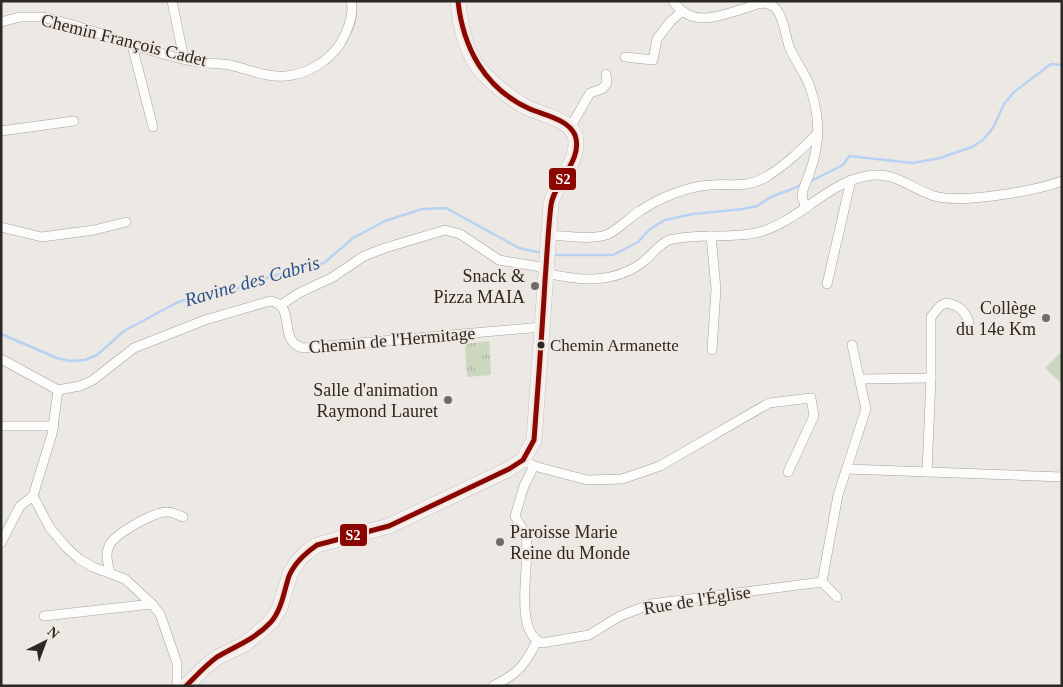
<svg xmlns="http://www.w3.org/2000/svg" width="1063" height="687" font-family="'Times New Roman',serif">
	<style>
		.grass { fill: #cbd7be }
		.park { fill: url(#park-tufts) }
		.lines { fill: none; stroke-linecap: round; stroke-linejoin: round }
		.stream { stroke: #b8d2f3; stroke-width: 2.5 }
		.street-casing { stroke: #a4a19e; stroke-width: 10 }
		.primary-casing { stroke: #c5c4c2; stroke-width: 16 }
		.street { stroke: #fcfcfb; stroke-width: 9 }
		.primary { stroke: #f6f2f2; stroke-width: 15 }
		.bus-1-casing { stroke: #f0e7e0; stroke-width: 9 }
		.bus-1 { stroke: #890700; stroke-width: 5 }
		.poi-dot { fill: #6f6b68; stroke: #f0e7e0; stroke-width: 2 }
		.bus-dot { fill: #2b2825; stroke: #f0e7e0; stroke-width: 2 }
		.labels { text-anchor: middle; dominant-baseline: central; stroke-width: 4; stroke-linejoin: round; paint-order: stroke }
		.bus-label { font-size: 17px; fill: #2b2825; stroke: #f0e7e0; text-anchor: start }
		.street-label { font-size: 18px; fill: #2b2825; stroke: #f0e7e0 }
		.poi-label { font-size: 18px; fill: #2b2825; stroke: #f0e7e0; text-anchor: end }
		.water-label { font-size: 19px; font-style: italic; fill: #245590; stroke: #f0e7e0 }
		.line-badge { stroke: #f0e7e0; stroke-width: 2 }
		.badge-label { font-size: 14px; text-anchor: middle; font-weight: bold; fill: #fff }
	</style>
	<defs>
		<pattern id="park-tufts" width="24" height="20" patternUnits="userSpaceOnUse" patternTransform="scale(1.25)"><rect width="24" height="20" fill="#cbd7be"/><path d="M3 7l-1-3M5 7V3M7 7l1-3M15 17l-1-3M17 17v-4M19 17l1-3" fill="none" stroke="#aeb9a3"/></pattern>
	</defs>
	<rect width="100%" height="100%" fill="#ece8e4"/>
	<path class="grass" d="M1062,351v33l-17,-16z"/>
	<path class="park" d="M489,341l2,34 -24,2 -2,-33z"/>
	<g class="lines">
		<g class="stream">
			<path d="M809,182l34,-17 6,-9 64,7 27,-5 32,-11 11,-7 10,-12 11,-24 10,-12 37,-28 11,1"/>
			<path d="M552,255h61l25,-13 12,-13 15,-9 28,-6 50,-5 14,-3 14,-9 31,-12"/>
			<path d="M1,334l56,24 13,3 15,-1 12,-5 27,-24 52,-28 11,-4 37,-6 49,-17 51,-13 29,-25 32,-17 37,-12 24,-1 73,40 23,5"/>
		</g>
		<g class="street-casing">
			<g id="street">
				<path d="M172,1l12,58"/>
				<path d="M673,1c20,29 48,14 76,6 7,-3 15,-6 22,-2 12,6 14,29 18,41 5,14 16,26 21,41 13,39 9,66 -7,103l-1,7 4,11"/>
				<path d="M1,22l19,-5h22c51,11 99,34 150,44 13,3 26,2 38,4 18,4 37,13 56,11 21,-2 42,-14 54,-32 7,-12 15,-28 11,-43"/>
				<path d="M132,45l21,82"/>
				<path d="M625,57l28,3 4,-21 13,-17 11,-10"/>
				<path d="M570,128l20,-35 12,-4 5,-6 -1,-9"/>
				<path d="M1,131l73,-10"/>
				<path d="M1,227l41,10 52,-7 32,-8"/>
				<path d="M549,235c18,1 39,5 57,0 13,-5 22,-17 34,-24 19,-13 48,-25 71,-26 21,-2 34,4 55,-8 20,-12 36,-28 52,-44"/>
				<path d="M711,236l5,53 -4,61"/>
				<path d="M546,273c33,8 68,11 97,-11 9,-7 15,-17 26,-22 30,-8 64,0 94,-9 38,-12 64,-48 104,-55 29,-5 42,12 67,20 27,8 101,-5 128,-15"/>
				<path d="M827,284l24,-104"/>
				<path d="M281,305l18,-12 34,-16 31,-21 21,-8 60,-18 15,4 39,26 48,8"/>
				<path d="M1,359l57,31 22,-4 13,-6 41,-32 71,-28 65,-19c28,4 6,40 33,47l239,-21"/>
				<path d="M860,379l71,-1v-61l9,-11 6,-3c13,2 18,7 23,19"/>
				<path d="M1,426h53"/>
				<path d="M523,460l11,6 -10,20 -9,30c3,7 9,13 11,21 5,25 -14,94 16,106l47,-8 31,-19 31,-12 171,-22"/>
				<path d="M534,466l53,14 35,-1 38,-13 109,-63 42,-5 3,18 -26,56"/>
				<path d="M847,469l215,8"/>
				<path d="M927,472l4,-94"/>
				<path d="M33,496l17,32 16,19 13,12 14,8 32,12 27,25 8,10 17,49v23"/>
				<path d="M1,543l19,-37 13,-10 19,-62 6,-44"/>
				<path d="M110,573c-2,-9 -5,-18 -1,-27 5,-12 46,-35 59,-34 5,0 10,3 15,5"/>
				<path d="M837,597l-15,-15 16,-87 28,-86 -14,-64"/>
				<path d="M44,616l108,-12"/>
				<path d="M493,686c26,-13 31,-20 44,-45"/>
			</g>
		</g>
		<g class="primary-casing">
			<path id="primary" d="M186,686l20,-20 12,-9 27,-13 27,-23 8,-14 10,-33 8,-13 9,-9 10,-7 72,-19 120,-57 14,-9 11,-20 17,-237c6,-20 25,-39 25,-60 1,-24 -36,-28 -52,-37 -14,-8 -28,-20 -39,-31 -19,-19 -25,-48 -27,-74"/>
		</g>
		<use href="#street" class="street"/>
		<use href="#primary" class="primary"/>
		<g class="bus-1-casing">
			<path id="bus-1" d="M186,686c10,-10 20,-21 31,-29 20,-12 37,-17 54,-35 11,-13 13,-31 18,-46 6,-14 17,-23 28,-31l72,-19 120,-57 14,-9 11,-20c4,-53 8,-106 11,-159 2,-25 3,-51 6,-76 3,-23 33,-45 24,-70 -7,-16 -31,-20 -45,-26 -45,-20 -67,-61 -72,-108"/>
		</g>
		<use href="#bus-1" class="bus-1"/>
	</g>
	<g class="poi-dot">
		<circle cx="535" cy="286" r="5"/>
		<circle cx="1046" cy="318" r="5"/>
		<circle cx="448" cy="400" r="5"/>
		<circle cx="500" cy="542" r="5"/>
	</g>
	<circle class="bus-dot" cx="541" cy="345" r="4.5"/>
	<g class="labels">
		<g class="bus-label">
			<text x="550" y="345">Chemin Armanette</text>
		</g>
		<g class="street-label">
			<text transform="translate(124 40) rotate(14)">Chemin François Cadet</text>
			<text transform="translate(392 340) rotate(-5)">Chemin de l'Hermitage</text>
			<text transform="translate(697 600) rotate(-9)">Rue de l'Église</text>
		</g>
		<g class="poi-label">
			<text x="525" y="276">Snack &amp;<tspan x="525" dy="21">Pizza MAIA</tspan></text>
			<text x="1036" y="308">Collège<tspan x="1036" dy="21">du 14e Km</tspan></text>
			<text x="438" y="390">Salle d'animation<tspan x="438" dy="21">Raymond Lauret</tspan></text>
			<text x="510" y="532" text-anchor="start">Paroisse Marie<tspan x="510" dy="21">Reine du Monde</tspan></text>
		</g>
		<g class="water-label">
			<text transform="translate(252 281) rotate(-16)">Ravine des Cabris</text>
		</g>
	</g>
	<g class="line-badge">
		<rect x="548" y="167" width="29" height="24" rx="5" fill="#890700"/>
		<rect x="339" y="523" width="29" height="24" rx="5" fill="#890700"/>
	</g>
	<g class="badge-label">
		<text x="563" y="184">S2</text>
		<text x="353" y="540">S2</text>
	</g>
	<rect width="1063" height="687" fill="none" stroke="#2b2825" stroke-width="5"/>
	<g transform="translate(45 642) rotate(42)" stroke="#f0e7e0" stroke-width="4" paint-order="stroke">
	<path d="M0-4L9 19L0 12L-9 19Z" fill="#2b2825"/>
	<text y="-8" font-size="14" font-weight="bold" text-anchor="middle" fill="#2b2825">N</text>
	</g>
</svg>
